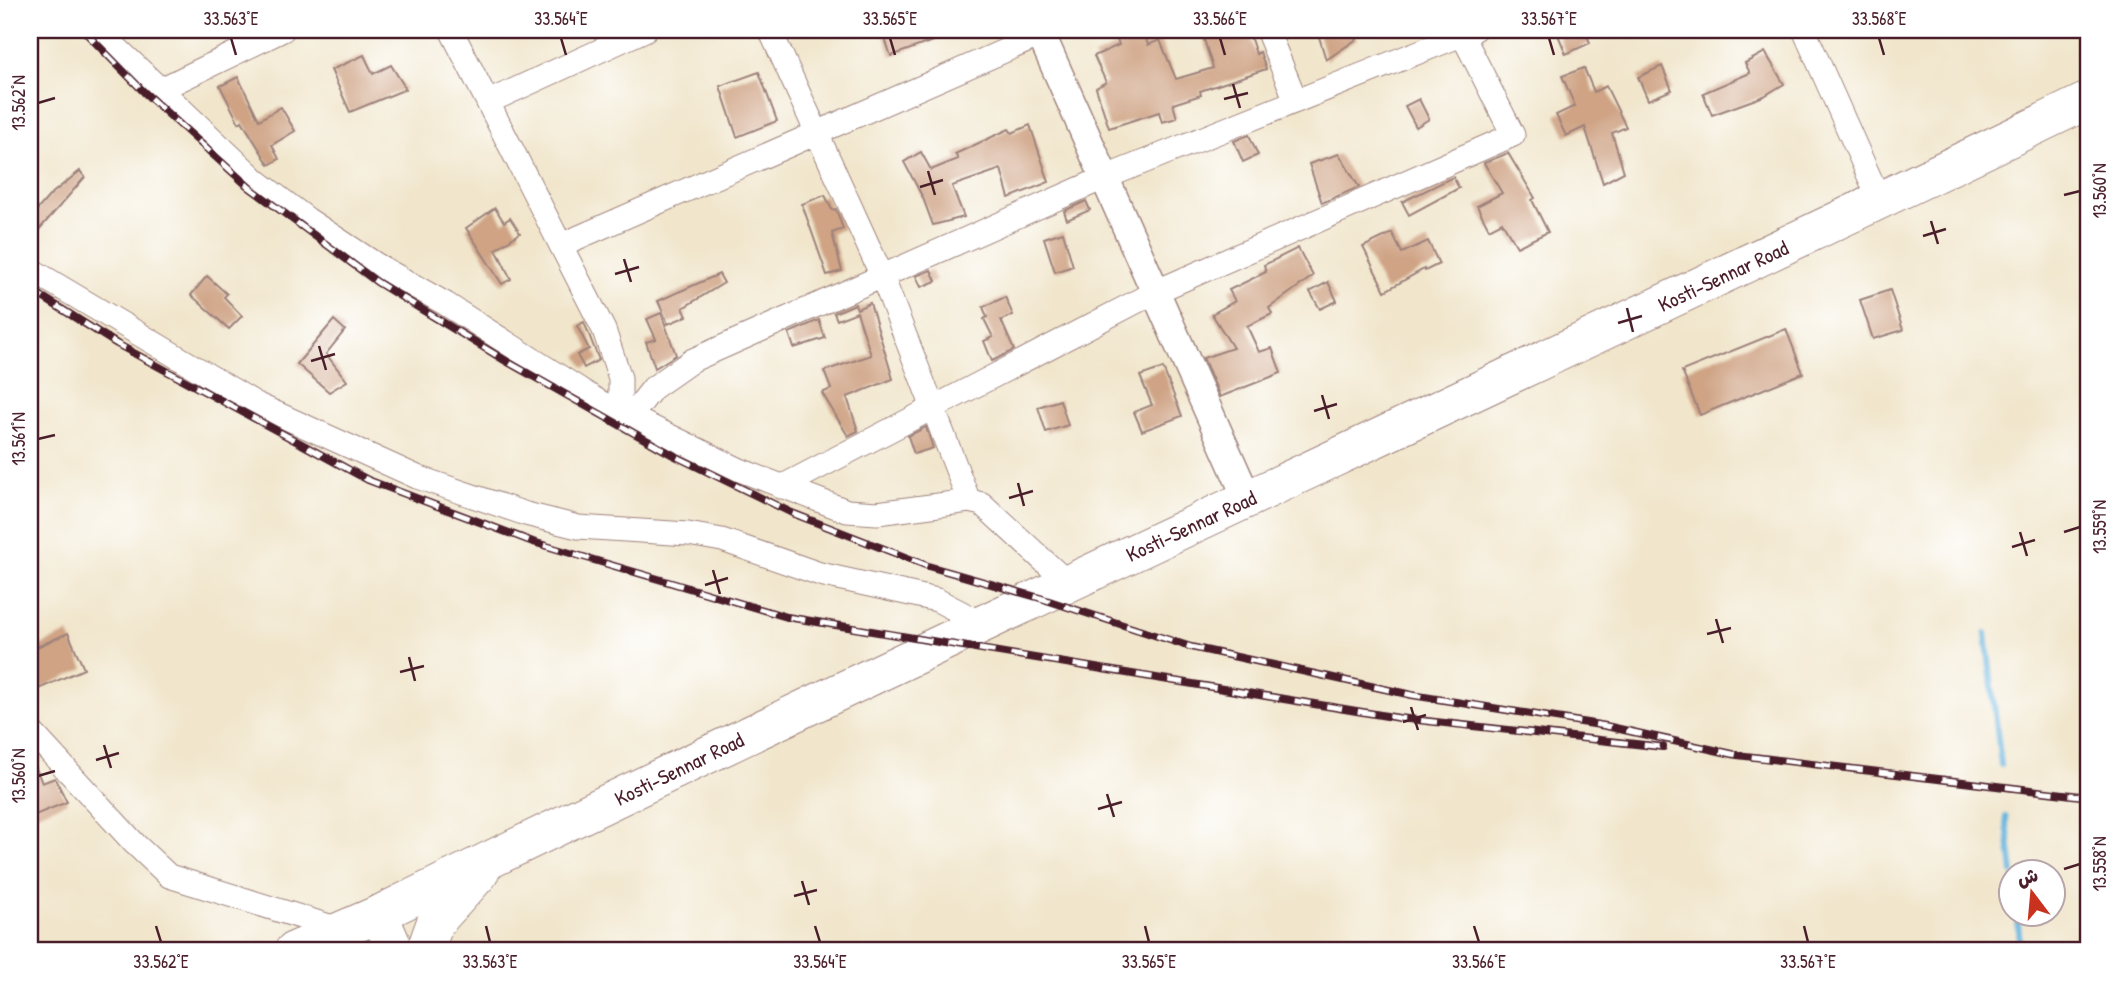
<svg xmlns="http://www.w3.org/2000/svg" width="2119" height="981" font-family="'Patrick Hand','Playpen Sans Arabic',sans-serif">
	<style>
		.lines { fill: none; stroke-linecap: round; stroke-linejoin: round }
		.stream { stroke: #60b2db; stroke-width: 6 }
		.building { fill: #cfa384 }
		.minor-casing { stroke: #9e827c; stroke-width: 25 }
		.tertiary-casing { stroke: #9e827c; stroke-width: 31 }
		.trunk-casing { stroke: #9e827c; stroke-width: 39 }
		.minor { stroke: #fff; stroke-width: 23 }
		.tertiary { stroke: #fff; stroke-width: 28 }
		.trunk { stroke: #fff; stroke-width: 37 }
		.rail-casing { stroke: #4a1f2b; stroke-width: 8 }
		.rail { stroke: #fff; stroke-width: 5; stroke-dasharray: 16; stroke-linecap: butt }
		.ticks { fill: none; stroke: #4a1f2b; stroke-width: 2.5 }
		.labels { text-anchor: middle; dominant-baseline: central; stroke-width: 5; stroke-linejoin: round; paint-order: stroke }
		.street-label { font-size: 21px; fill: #4a1f2b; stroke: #fff }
		.neatline { fill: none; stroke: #4a1f2b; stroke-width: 2.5 }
		.ticks-label { font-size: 18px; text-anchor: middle; fill: #4a1f2b }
	</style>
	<rect width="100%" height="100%" fill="#fff"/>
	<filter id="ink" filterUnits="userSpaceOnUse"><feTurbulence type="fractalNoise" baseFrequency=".0143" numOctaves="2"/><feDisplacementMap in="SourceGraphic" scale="14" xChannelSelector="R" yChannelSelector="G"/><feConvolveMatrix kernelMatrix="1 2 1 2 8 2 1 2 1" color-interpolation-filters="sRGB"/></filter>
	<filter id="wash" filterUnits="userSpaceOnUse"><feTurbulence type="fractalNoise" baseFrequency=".00686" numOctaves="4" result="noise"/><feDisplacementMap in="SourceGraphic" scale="28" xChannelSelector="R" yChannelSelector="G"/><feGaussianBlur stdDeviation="1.57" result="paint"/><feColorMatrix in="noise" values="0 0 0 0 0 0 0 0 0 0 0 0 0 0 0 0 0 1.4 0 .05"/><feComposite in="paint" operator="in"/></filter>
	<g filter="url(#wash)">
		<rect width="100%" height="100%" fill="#f1e6cc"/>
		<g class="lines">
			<g class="stream">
				<path d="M1986,634l15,131"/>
				<path d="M2006,817l7,55"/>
				<path d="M2017,914l4,37"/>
			</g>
		</g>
		<g id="blocks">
			<g class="building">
				<path d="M882,30h76v2l-67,24z"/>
				<path d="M1114,30h29l5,15 12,-5 16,39 37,-11 -12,-38h47l8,24 4,-2 6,17 -66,22 1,4 -28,9 4,14 -15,4 -3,-10 -50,16 -13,-40 10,-6 -12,-26 25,-11z"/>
				<path d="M1317,30h33l7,9 -31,21z"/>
				<path d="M1556,30h29l5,13 -24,11z"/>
				<path d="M1765,52l19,32 -20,12 -52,19 -9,-22 47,-20 -5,-10z"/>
				<path d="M364,55l9,19 18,-9 15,24 -56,23 -19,-42z"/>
				<path d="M1662,66l10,24 -24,10 -10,-23z"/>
				<path d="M1584,68l10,24 12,-6 20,41 -14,6 12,39 -21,11 -18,-56 -19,9 -10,-21 19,-9 -13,-30z"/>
				<path d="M759,72l18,49 -40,16 -17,-51z"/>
				<path d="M238,77l21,43 22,-13 14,24 -23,14 7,14 -10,6 -27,-44 -3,2 -19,-37z"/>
				<path d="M1419,99l10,20 -13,8 -11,-21z"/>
				<path d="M1030,125l19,57 -40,16 -8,-29 -49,17 12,31 -31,8 -10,-27 -19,-36 17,-10 10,18 27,-11 -3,-5 54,-25 3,4z"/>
				<path d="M1249,135l9,20 -15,7 -9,-21z"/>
				<path d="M1508,153l27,45 -3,2 16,32 -31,15 -15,-25 -13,7 -12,-23 25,-13 -18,-30z"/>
				<path d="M1339,154l20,33 -37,16 -13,-39z"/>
				<path d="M80,171l5,6 -55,63v-22l20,-23z"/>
				<path d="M1453,177l6,11 -50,27 -7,-13z"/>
				<path d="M825,195l7,15 4,-1 7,20 -11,4 10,38 -15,4 -25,-71z"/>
				<path d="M1086,201l4,9 -23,10 -3,-9z"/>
				<path d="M495,208l9,14 6,-4 10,15 -24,16 15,30 -9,5 -36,-56z"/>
				<path d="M1063,232l10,34 -18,6 -11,-34z"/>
				<path d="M1392,233l10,20 26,-12 11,23 -14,7 -1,-2 -39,22 -22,-44z"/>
				<path d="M1298,248l15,28 -44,32 3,6 -25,12 12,26 13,-4 9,25 -61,24 -17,-39 30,-10 -21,-34 23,-13 -6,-11 37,-18 -2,-7z"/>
				<path d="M931,270l5,11 -15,6 -5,-11z"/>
				<path d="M719,274l5,9 -41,25 4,8 -19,8 -10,-23z"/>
				<path d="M207,276l20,18 -3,3 18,19 -13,13 -38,-34z"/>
				<path d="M1328,282l9,19 -17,8 -10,-17z"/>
				<path d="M1890,290l13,40 -30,9 -13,-39z"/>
				<path d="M1005,297l8,18 -12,5 13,30 -22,11 -8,-20 9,-4 -9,-18 3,-2 -4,-10z"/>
				<path d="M870,303l23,76 -46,18 11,34 -10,5 -26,-43 9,-4 -7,-18 47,-16 -14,-43 -20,8 -3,-7 21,-9 2,5z"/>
				<path d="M661,313l15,42 -21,13 -9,-26 10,-3 -9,-20z"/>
				<path d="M334,320l11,10 -19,24 21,27 -18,11 -32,-28z"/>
				<path d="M819,320l6,18 -31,10 -5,-15z"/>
				<path d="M584,322l15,38 -15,8 -7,-13 12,-6 -12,-23z"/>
				<path d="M1786,329l17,44 -103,42 -18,-44z"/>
				<path d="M1163,368l19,48 -40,15 -8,-19 18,-7 -12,-29z"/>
				<path d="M1060,400l8,25 -22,7 -8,-25z"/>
				<path d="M926,427l7,21 -19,6 -6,-18z"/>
				<path d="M68,633l16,36 -48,21 -6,-15v-25z"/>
				<path d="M30,754l12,29 13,-5 12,24 -37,15z"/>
			</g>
		</g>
	</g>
	<g filter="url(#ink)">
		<use href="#blocks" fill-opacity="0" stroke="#9e827c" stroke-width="2"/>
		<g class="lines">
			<g class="minor-casing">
				<g id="minor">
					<path d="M98,30l159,151 50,38 70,46 69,39 152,97 142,69 107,41 30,2 92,-12 13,3 87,80"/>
					<path d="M451,30l153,300 16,48v33"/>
					<path d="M770,30l112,246 87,225"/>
					<path d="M1267,30l29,71"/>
					<path d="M1804,30l76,171"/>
					<path d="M161,89l122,-59"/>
					<path d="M488,102l157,-72"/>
					<path d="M561,245l491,-215"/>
					<path d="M30,269l228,136 159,72 109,37 52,13 110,7 34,6 98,34 117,26 46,24"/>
					<path d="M631,416l22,-28 40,-28 413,-183 368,-147"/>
					<path d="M781,487l374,-195 358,-157 -53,-105"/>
					<path d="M30,730l105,114 34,32 173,54"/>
				</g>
			</g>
			<g class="tertiary-casing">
				<path id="tertiary" d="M1039,30l209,470"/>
			</g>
			<g class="trunk-casing">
				<g id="trunk">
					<path d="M379,914l16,37"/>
					<path d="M293,951l86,-37c566,-278 1141,-539 1710,-814"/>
					<path d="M425,951l10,-28 45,-50"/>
				</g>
			</g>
			<use href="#minor" class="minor"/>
			<use href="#tertiary" class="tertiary"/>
			<use href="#trunk" class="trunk"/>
			<g class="rail-casing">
				<g id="rail">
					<path d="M83,30l62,63 104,94 128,95 129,79 167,94 119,58 136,53 112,32 151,49 221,48 194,31 131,29 352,42"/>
					<path d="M30,289l87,55 251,136 165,62 254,75 612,101 264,29"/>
				</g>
			</g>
			<use href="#rail" class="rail"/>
		</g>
	</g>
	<path class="ticks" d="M231,38l5,17M561,38l5,17M890,38l5,17M1220,38l5,17M1549,38l5,17M1879,38l5,17M1233,84l7,24M1224,99l24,-6M38,103l17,-5M928,171l7,24M920,187l23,-7M2064,195l16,-4M1931,221l7,23M1923,236l23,-7M624,259l7,23M615,274l24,-7M1627,308l6,24M1618,323l24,-7M319,346l7,24M311,361l24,-7M1322,395l7,24M1314,411l23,-7M38,439l17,-4M1018,483l6,23M1009,498l24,-7M2020,532l7,24M2064,532l16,-5M2012,547l23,-7M713,570l7,24M705,585l23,-7M1716,619l7,24M1707,634l24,-6M409,657l6,24M400,672l24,-6M1411,707l7,23M1403,722l23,-7M104,745l7,23M96,760l23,-7M38,776l17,-5M1107,794l7,23M1098,809l24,-7M2064,869l16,-5M802,881l7,24M794,896l23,-6M156,926l5,16M486,926l4,16M815,926l5,16M1145,926l4,16M1474,926l5,16M1804,926l4,16"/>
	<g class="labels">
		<g class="street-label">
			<text transform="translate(1723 276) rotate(-25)">Kosti-Sennar Road</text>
			<text transform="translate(1191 526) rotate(-25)">Kosti-Sennar Road</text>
			<text transform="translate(679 769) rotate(-26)">Kosti-Sennar Road</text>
		</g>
	</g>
	<rect width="2119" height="981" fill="none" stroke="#fff" stroke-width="77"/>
	<g transform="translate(2032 893) rotate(344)"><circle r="33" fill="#ffffff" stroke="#b7a5aa" stroke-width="2"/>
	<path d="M0-5L12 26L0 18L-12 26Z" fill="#c8321e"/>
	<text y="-10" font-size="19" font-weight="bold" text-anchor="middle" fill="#4a1f2b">ش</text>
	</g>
	<rect x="38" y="38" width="2042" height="904" class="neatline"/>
	<g class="ticks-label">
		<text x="231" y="25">33.563°E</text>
		<text x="561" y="25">33.564°E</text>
		<text x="890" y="25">33.565°E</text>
		<text x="1220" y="25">33.566°E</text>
		<text x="1549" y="25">33.567°E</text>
		<text x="1879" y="25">33.568°E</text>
		<text transform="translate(19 103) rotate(-90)" y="6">13.562°N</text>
		<text transform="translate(2100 191) rotate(-90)" y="6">13.560°N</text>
		<text transform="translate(19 439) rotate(-90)" y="6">13.561°N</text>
		<text transform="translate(2100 527) rotate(-90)" y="6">13.559°N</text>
		<text transform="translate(19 776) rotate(-90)" y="6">13.560°N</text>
		<text transform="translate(2100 864) rotate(-90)" y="6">13.558°N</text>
		<text x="161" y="968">33.562°E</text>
		<text x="490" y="968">33.563°E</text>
		<text x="820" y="968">33.564°E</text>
		<text x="1149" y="968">33.565°E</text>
		<text x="1479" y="968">33.566°E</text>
		<text x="1808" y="968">33.567°E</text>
	</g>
</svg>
